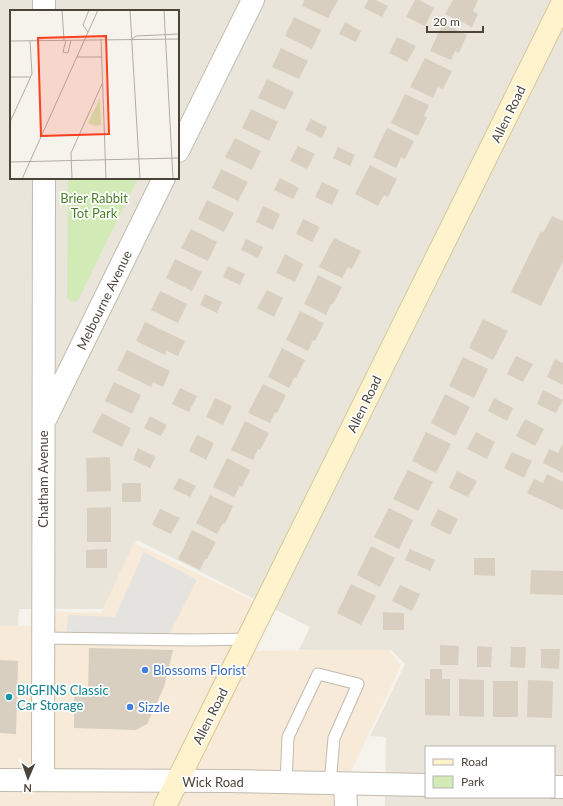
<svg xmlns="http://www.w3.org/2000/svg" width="563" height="806" font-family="Lato,sans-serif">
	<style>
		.residential { fill: #eae5da; fill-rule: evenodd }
		.commercial { fill: #f7ead8 }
		.green { fill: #d2eab5 }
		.parking { fill: #e5e3e0 }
		.building { fill: #d8cfc1 }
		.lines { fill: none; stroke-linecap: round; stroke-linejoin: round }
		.lane-casing { stroke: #c2bbae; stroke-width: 13 }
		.street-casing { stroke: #c2bbae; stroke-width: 24 }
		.secondary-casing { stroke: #d6c79b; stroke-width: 24 }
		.lane { stroke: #fff; stroke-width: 11 }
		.street { stroke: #fff; stroke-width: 22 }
		.secondary { stroke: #fff3cd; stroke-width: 22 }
		.shop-dot { fill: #3f7fe0; stroke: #fff; stroke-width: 1.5 }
		.culture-dot { fill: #0f9aa8; stroke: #fff; stroke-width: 1.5 }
		.labels { text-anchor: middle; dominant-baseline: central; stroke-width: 3.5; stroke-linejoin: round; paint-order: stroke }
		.street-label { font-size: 13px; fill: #4b4439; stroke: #fff }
		.park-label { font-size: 13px; fill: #4a7f2a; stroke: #fff }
		.shop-label { font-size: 13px; fill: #366cbe; stroke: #fff; text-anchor: start }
		.culture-label { font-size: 13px; fill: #0d838f; stroke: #fff; text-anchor: start }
		.inset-road { fill: none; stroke: #b2ada4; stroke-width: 1 }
		.view { fill: #fc3f1d; fill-opacity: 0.15; stroke: #fc3f1d; stroke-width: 2 }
		.inset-edge { fill: none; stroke: #4b4439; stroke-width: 2 }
	</style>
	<rect width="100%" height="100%" fill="#f6f3ec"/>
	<path class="residential" d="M0,0h563v806h-178l1,-69 -16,-1 35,-72 -14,-14h-92l11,-23 -173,-87 -34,69h-84l-1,18 -18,-1zM11,11h167v167h-167zM426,747h128v50h-128z"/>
	<path class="commercial" d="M134,543l130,63 -21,45 146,-1 12,16 -56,118 1,22h-346v-180h43v-15l58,2z"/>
	<path class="green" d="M68,178h70l-60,122 -3,2 -5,-1 -3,-4z"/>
	<path class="parking" d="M144,552l53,28 -31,60 -100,-2 2,-23 47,2z"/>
	<g class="building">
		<path d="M304,0h34l-10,18 -26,-12z"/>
		<path d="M368,0h8l12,6 -6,11 -18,-9z"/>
		<path d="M415,0h4l15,8 -9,18 -19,-9z"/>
		<path d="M453,0h25l-5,11 5,3 -6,13 -27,-13z"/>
		<path d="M294,17l27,13 -9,19 -27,-13z"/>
		<path d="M345,22l16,9 -5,11 -17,-8z"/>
		<path d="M443,23l24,12 -8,18 -4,-2 -4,9 -21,-9z"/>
		<path d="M397,37l19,9 -9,16 -18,-9z"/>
		<path d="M281,48l27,13 -9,18 -27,-12z"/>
		<path d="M425,58l27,13 -9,18 -5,-2 -5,11 -23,-11z"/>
		<path d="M267,79l27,13 -9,18 -27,-12z"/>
		<path d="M405,94l24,11 -5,11 3,1 -9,19 -27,-13z"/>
		<path d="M251,109l27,13 -9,19 -27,-13z"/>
		<path d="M311,119l16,8 -5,11 -17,-8z"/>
		<path d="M387,128l27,13 -9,18 -4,-2 -5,11 -23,-11z"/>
		<path d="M235,138l26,13 -9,19 -27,-13z"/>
		<path d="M298,146l17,8 -8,15 -17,-8z"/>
		<path d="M338,147l17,8 -5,11 -17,-8z"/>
		<path d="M370,165l27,14 -9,18 -4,-2 -6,11 -23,-12z"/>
		<path d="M221,169l27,13 -10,19 -26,-13z"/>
		<path d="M280,178l19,10 -6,11 -19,-9z"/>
		<path d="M322,182l17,8 -7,15 -17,-8z"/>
		<path d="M207,200l27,13 -10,19 -26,-13z"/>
		<path d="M263,206l17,8 -7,16 -17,-8z"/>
		<path d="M552,216l11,5v40l-22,45 -30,-14 30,-61 2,2z"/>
		<path d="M303,219l17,8 -8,15 -16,-8z"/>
		<path d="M191,229l26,13 -9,19 -27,-13z"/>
		<path d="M334,238l27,13 -9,18 -4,-2 -6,11 -23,-11z"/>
		<path d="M246,239l17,8 -5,11 -17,-8z"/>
		<path d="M285,254l18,10 -8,18 -19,-9z"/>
		<path d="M175,259l27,13 -10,19 -26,-13z"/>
		<path d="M228,266l17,8 -5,11 -17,-8z"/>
		<path d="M318,275l24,12 -9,17h-2l-5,11 -22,-11z"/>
		<path d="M267,290l16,8 -9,19 -17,-9z"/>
		<path d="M160,291l27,13 -9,19 -27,-13z"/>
		<path d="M205,294l17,8 -5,11 -17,-8z"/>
		<path d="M300,311l24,12 -9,18 -2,-1 -5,11 -22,-11z"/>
		<path d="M483,319l25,12 -15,29 -24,-12z"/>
		<path d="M145,322l40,19 -7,15 -11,-5 -2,4 -29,-14z"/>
		<path d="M282,348l23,12 -9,18 -1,-1 -6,11 -21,-11z"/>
		<path d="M127,350l43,21 -7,16 -10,-5 -2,5 -34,-17z"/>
		<path d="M516,356l17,8 -10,18 -16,-8z"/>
		<path d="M463,357l25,12 -14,29 -25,-12z"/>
		<path d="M555,359l8,4v22l-16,-8z"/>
		<path d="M114,382l27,13 -9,19 -27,-13z"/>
		<path d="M263,384l23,11 -9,18 -2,-1 -5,11 -22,-10z"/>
		<path d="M180,388l17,8 -8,16 -17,-8z"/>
		<path d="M543,390l20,10 -7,13 -19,-9z"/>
		<path d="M445,394l25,13 -15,29 -24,-13z"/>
		<path d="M215,398l17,8 -9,19 -17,-8z"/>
		<path d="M494,398l19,10 -6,13 -19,-10z"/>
		<path d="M102,413l29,15 -9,19 -30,-15z"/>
		<path d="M150,416l17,9 -6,11 -17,-8z"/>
		<path d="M525,419l19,10 -9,17 -19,-10z"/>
		<path d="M245,421l24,12 -9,17 -2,-1 -5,11 -22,-10z"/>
		<path d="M426,432l25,12 -15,29 -24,-12z"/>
		<path d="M476,432l19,10 -8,17 -20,-10z"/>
		<path d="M197,435l17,8 -8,17 -17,-9z"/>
		<path d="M563,444v29l-20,-10 6,-14 9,4z"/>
		<path d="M138,448l18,9 -6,11 -17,-8z"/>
		<path d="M512,452l20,9 -8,17 -20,-10z"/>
		<path d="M110,457l1,34 -24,1 -1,-34z"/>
		<path d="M227,458l23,12 -8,17 -2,-1 -6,11 -21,-10z"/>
		<path d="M408,470l25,12 -15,29 -25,-12z"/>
		<path d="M457,471l20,10 -9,16 -19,-9z"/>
		<path d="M547,474l16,8v28l-36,-17 7,-14 9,4z"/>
		<path d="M179,478l17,8 -6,11 -17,-8z"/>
		<rect x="122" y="483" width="19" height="19"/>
		<path d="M210,495l23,11 -8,18 -2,-1 -6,11 -21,-11z"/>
		<path d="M111,507v35h-24v-34z"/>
		<path d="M389,508l24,12 -14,29 -25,-12z"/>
		<path d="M160,509l20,9 -9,16 -19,-9z"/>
		<path d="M438,509l20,10 -8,16 -20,-10z"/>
		<path d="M192,530l24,12 -9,17h-2l-5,11 -22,-11z"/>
		<path d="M371,546l24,12 -15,29 -23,-12z"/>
		<path d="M107,549v19h-21v-18z"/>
		<path d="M410,549l25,11 -5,11 -25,-11z"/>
		<path d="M474,558h21v18l-21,-1z"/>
		<path d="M531,570l32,1v24l-33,-1z"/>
		<path d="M351,584l25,12 -15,29 -24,-12z"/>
		<path d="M400,585l20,9 -8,17 -20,-10z"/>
		<path d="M383,612l21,1v17h-21z"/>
		<path d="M440,645l19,1 -1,19h-18z"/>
		<path d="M477,646l15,1 -1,20h-14z"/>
		<path d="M511,647h15l-1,21 -15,-1z"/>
		<path d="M89,648l84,2 -9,37 -17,37 -11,6 -62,-2v-34h14z"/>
		<path d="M541,649h19l-1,20 -18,-1z"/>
		<path d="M0,660l18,1 -2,73 -16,-1z"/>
		<path d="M430,669h12v10h8v37l-25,-1v-36h5z"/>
		<path d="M459,679l25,1v37l-25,-1z"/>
		<path d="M528,680l25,1 -1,37 -25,-1z"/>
		<rect x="493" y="681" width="25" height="36"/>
	</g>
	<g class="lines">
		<g class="lane-casing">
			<g id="lane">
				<path d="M43,638l149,2 57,-1"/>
				<path d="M286,783l2,-46 30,-63 40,10 -24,54 -4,46"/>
			</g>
		</g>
		<g class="street-casing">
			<g id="street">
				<path d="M44,11v-11"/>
				<path d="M178,151l75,-151"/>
				<path d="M46,418l118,-240"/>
				<path d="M0,780l229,1 197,4"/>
				<path d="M43,780l1,-602"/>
				<path d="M345,784l1,22"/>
				<path d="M554,787h9"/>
			</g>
		</g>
		<g class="secondary-casing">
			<path id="secondary" d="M165,806c133,-268 265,-536 398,-804"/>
		</g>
		<use href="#lane" class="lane"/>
		<use href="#street" class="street"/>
		<use href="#secondary" class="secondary"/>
	</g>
	<g class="shop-dot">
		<circle cx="145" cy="670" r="4"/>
		<circle cx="130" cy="707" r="4"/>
	</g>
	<circle class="culture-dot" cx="9" cy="697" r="4"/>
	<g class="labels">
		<g class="street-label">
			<text transform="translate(508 114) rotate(-64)">Allen Road</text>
			<text transform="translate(104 300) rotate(-64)">Melbourne Avenue</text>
			<text transform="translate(364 404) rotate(-64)">Allen Road</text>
			<text transform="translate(43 479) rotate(-90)">Chatham Avenue</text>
			<text transform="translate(210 716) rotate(-63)">Allen Road</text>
			<text x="213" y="782">Wick Road</text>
		</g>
		<g class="park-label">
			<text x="94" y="198">Brier Rabbit<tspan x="94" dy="15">Tot Park</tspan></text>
		</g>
		<g class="shop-label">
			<text x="153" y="670">Blossoms Florist</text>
			<text x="138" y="707">Sizzle</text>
		</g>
		<g class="culture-label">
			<text x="17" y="690">BIGFINS Classic<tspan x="17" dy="15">Car Storage</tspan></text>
		</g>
	</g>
	<g transform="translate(10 10)">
		<rect width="169" height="169" fill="#f6f3ec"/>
		<path d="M90,88l1,27 -7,1 -6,-3z" fill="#d2eab5"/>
		<path class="inset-road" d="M52,0l2,30M120,0l10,169M154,0l9,169M78,22l-5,-7 6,-15M91,29l5,140M122,29l4,-3 43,-2M56,30l-3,12 5,1 3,-13M0,31l169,-2M67,47h25M0,67h21M0,112l22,-48 -2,-33M0,152l169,-4M12,169l76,-169M62,169l-1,-26 31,-69"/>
		<path class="view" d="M96,26l3,98 -68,2 -3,-98z"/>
		<rect width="169" height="169" class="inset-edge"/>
	</g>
	<rect x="425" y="746" width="130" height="52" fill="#ffffff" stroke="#b7b4b0"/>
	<rect x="433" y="759" width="20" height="6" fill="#fff3cd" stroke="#b7b4b0"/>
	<text x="461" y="766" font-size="12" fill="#4b4439">Road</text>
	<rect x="433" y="776" width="20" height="12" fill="#d2eab5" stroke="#b7b4b0"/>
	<text x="461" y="786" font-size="12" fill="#4b4439">Park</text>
	<g transform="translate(28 778) rotate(182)" stroke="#ffffff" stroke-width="3" paint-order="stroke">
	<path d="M0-3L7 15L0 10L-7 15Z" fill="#4b4439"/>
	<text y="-6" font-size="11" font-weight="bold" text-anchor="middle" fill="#4b4439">N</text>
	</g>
	<path d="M427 26v6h56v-6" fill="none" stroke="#4b4439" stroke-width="2"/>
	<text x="433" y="26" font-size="12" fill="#4b4439" stroke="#ffffff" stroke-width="3" paint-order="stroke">20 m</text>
</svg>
